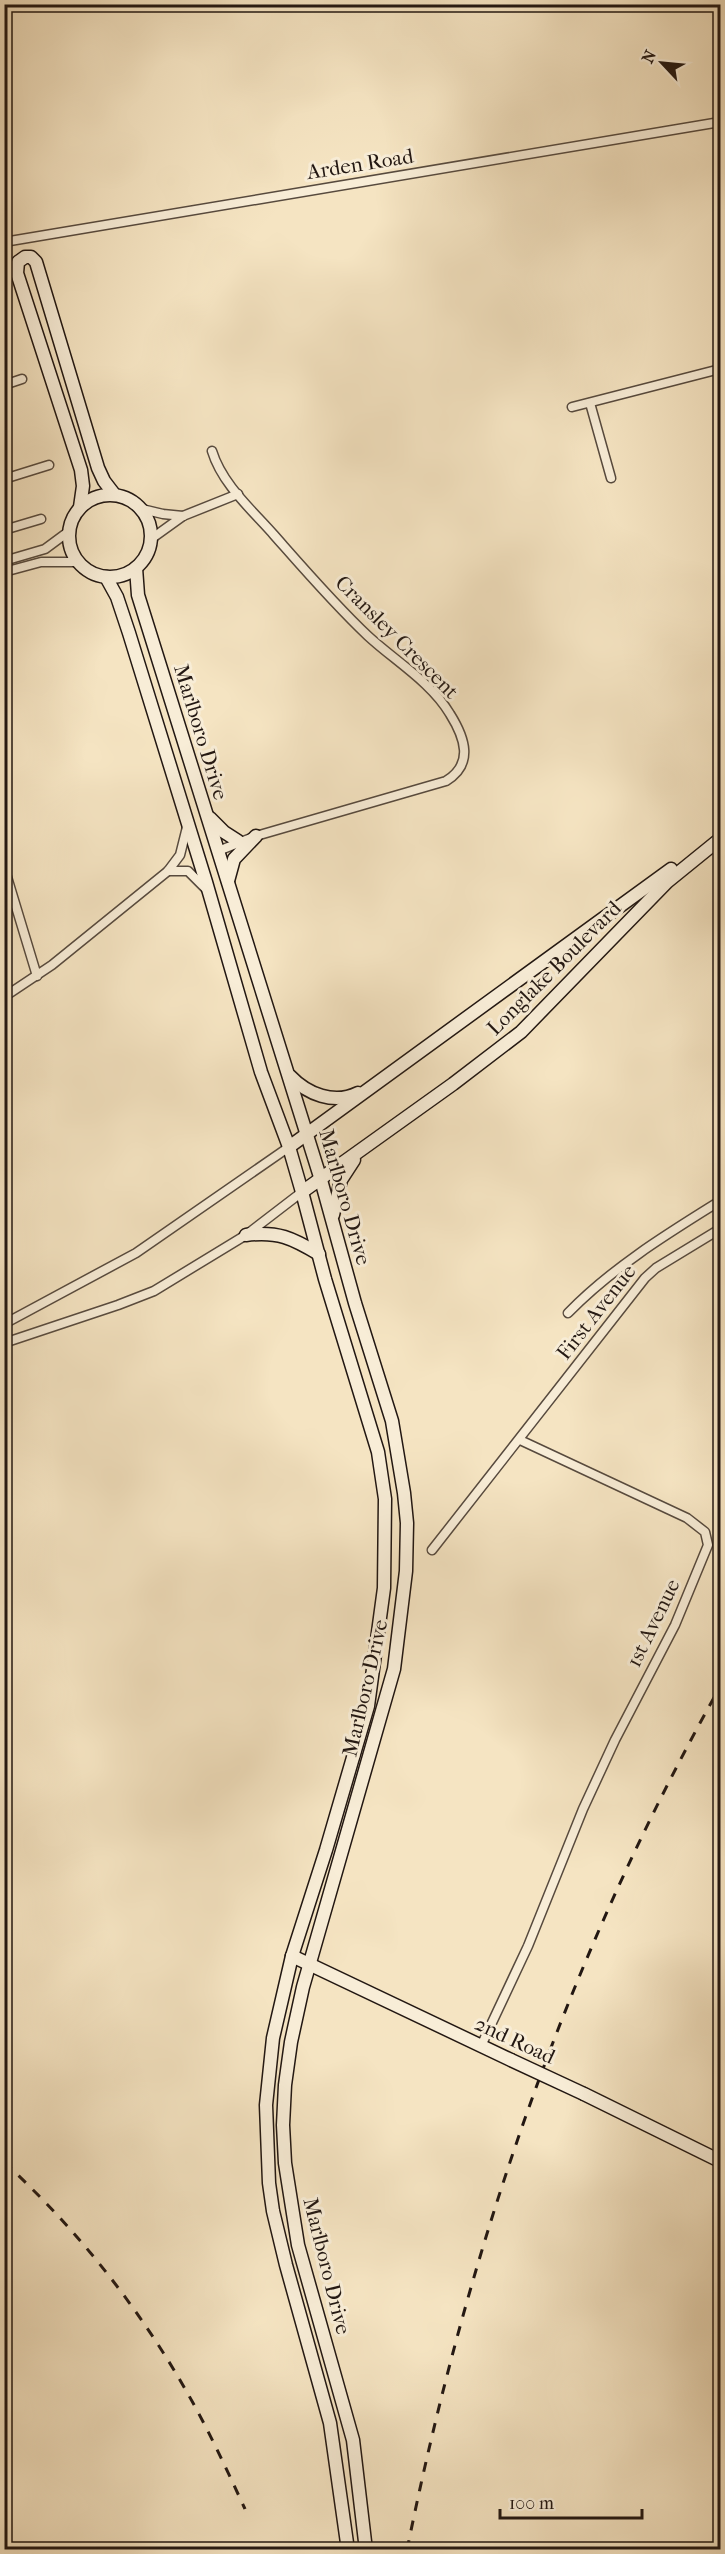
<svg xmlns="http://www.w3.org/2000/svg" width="725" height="2554" font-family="'IM FELL French Canon',serif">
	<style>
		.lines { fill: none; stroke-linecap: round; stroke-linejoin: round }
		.street-casing { stroke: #574a3e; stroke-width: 11 }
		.secondary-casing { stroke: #221712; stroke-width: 15 }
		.street { stroke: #f8edd7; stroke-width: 8 }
		.secondary { stroke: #f8edd7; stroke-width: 12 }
		.rail { stroke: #221712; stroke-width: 3; stroke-dasharray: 10 10; stroke-linecap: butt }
		.secondary-bridge-casing { stroke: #221712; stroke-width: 15; stroke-linecap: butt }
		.secondary-bridge { stroke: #f8edd7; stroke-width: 12 }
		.labels { text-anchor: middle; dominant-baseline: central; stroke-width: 6; stroke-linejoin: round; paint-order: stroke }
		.street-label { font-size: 21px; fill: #221712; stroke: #f8edd7 }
	</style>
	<rect width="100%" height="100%" fill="#f5e4c2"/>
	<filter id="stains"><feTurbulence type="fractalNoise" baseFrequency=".00333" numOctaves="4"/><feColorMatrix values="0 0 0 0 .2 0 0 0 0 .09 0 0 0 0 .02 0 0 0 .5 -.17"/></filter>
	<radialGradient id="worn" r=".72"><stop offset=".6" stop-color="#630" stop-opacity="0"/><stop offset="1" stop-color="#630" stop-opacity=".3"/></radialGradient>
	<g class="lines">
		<g class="street-casing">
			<g id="street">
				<path d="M4,242l716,-120"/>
				<path d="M4,385l18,-6"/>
				<path d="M590,403l21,75"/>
				<path d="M572,407l148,-38"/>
				<path d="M212,451c10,33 40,59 62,84 30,34 61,70 94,101 27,25 63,46 82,78 15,24 24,50 -4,67l-190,55 -38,15"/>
				<path d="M4,479l45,-14"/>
				<path d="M142,509l21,5 20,2"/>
				<path d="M4,530l37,-11"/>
				<path d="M151,539l32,-23 55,-22"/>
				<path d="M4,561l41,-12 23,-17"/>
				<path d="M4,572l37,-10h37"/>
				<path d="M4,867l33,109"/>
				<path d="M168,871h20l17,17"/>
				<path d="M4,997l48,-32 116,-94 12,-16 7,-28"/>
				<path d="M568,1313c45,-46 99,-79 152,-112"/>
				<path d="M4,1324l132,-71 153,-106"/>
				<path d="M4,1343l114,-38 36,-14 92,-56 56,-43"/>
				<path d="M432,1550l213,-272 11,-10 64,-39"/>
				<path d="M481,2046l47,-100 55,-137 32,-69 60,-115 33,-80 -3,-13 -18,-14 -167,-78"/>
			</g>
		</g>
		<g class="secondary-casing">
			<g id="secondary">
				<circle cx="110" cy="536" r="41"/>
				<path d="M80,507l3,-21 -2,-16 -64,-197 1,-11 7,-5h6l5,5 62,206 6,13 10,13"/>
				<path d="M136,568l2,27 183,585 34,123 37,118 12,72 3,30 -1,48 -12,98 -91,318 -12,55 -6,43 -2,40 2,38 13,82 55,195 13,110"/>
				<path d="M106,577l11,20 12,36 77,249 55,190 28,75 13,45 23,87 53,173 7,47 -1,89 -16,118 -42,144 -34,106 -19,82 -7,67 3,78 4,28 13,54 44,158 18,127"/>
				<path d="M210,818l14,14 14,9"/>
				<path d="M228,881l6,-22 22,-23"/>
				<path d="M290,1076c17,18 44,29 68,17"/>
				<path d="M289,1147l382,-278"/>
				<path d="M302,1192l151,-108 68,-52 146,-150 53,-43"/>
				<path d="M333,1215l8,-35 13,-20"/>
				<path d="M246,1235c32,-4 46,3 73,19"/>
				<path d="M292,1956l219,104"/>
				<path d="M584,2094l136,67"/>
			</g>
		</g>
		<use href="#street" class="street"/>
		<use href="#secondary" class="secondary"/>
		<g class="rail">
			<path d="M4,2162c73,67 136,147 184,232 21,37 39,76 57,115"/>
			<path d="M407,2550c61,-302 161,-594 313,-863"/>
		</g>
		<g class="secondary-bridge-casing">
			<path id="secondary-bridge" d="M511,2060l73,34"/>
		</g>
		<use href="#secondary-bridge" class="secondary-bridge"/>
	</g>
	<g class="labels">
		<g class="street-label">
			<text transform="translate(360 164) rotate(-9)">Arden Road</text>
			<text transform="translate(397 637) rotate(45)">Cransley Crescent</text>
			<text transform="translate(201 732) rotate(73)">Marlboro Drive</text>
			<text transform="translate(554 968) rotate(-45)">Longlake Boulevard</text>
			<text transform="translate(345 1197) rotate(74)">Marlboro Drive</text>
			<text transform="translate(596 1312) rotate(-52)">First Avenue</text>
			<text transform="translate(653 1623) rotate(-64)">1st Avenue</text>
			<text transform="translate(365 1688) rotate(-77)">Marlboro Drive</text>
			<text transform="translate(515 2040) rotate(25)">2nd Road</text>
			<text transform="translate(327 2266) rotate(76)">Marlboro Drive</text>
		</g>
	</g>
	<rect width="725" height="2554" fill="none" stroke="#f5e4c2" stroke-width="24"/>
	<rect x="6" y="6" width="713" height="2542" fill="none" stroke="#221712" stroke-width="3"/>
	<rect x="12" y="12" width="701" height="2530" fill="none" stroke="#221712" stroke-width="1.5"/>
	<g transform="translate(662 63) rotate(296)" stroke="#f8edd7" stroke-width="4.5" paint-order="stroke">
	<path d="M0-4.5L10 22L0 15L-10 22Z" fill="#221712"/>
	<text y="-9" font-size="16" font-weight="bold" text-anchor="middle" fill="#221712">N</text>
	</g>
	<path d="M500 2509v9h142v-9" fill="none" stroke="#221712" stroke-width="3"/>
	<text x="509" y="2509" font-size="18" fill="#221712" stroke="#f8edd7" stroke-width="4.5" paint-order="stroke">100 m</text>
	<rect width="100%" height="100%" filter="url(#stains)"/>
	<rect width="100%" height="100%" fill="url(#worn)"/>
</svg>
